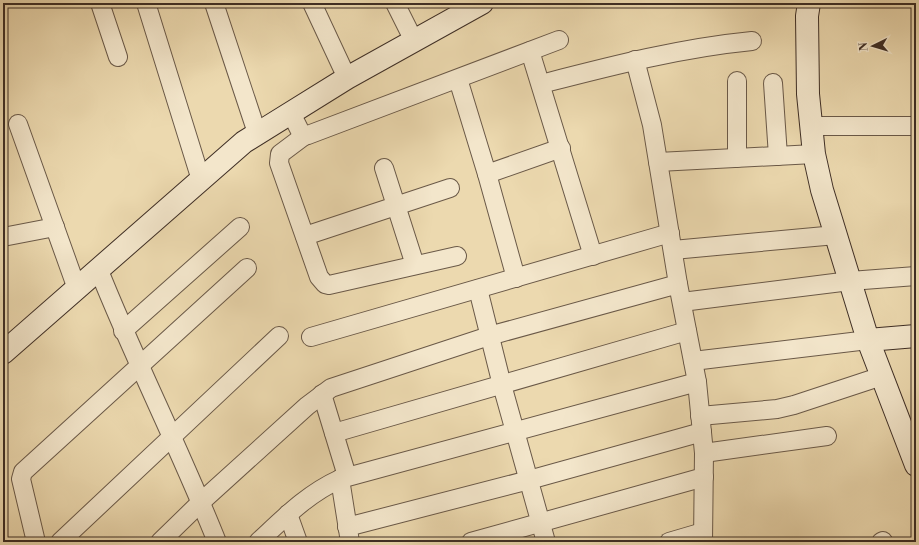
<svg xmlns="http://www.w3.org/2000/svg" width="919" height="545" font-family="'Libre Bodoni',serif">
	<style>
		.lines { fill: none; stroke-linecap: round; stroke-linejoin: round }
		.street-casing { stroke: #6a5948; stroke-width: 20 }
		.secondary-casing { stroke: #3e2e25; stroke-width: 24 }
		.street { stroke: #f3e6cb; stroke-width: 18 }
		.secondary { stroke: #f3e6cb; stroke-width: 22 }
	</style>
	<rect width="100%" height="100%" fill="#ecd9af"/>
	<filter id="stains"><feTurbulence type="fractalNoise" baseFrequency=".005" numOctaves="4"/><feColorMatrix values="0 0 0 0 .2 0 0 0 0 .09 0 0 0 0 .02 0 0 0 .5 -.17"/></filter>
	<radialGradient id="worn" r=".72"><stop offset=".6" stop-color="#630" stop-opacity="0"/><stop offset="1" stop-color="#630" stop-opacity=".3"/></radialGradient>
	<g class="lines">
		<g class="street-casing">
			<g id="street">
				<path d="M100,3l18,54"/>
				<path d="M146,3l55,177"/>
				<path d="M214,3l43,130"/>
				<path d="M312,3l35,75"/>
				<path d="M395,3l19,38"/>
				<path d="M530,51l63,205"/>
				<path d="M635,60l17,65 26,159"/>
				<path d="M458,79l29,95 29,104"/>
				<path d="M773,83l5,73"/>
				<path d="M541,84c70,-18 139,-36 211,-43"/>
				<path d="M291,113l10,20 3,3 4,-1 251,-95"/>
				<path d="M18,124l59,165"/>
				<path d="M812,126h104"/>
				<path d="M304,136l-24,18 -1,9 40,114 6,7 4,1 128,-29"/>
				<path d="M737,158v-77"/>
				<path d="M658,162l156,-8"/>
				<path d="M384,168l31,97"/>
				<path d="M487,174l74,-26"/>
				<path d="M305,236l145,-48"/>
				<path d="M3,237l52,-10"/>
				<path d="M673,250l163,-15"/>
				<path d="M98,268c37,93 82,181 119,274"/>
				<path d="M478,289l24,96 44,157"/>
				<path d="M682,302l168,-21 66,-5"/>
				<path d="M123,331l117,-104"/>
				<path d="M311,337l359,-104"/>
				<path d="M693,361l175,-21"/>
				<path d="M322,394l25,82"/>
				<path d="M700,416l77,-7 17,-4 88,-29"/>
				<path d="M334,433l353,-102"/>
				<path d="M704,453l123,-17"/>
				<path d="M340,479l10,63"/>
				<path d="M288,514l10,28"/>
				<path d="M347,527l182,-47 173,-48"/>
				<path d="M36,542l-15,-63 2,-7 224,-204"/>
				<path d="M60,542l219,-206"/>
				<path d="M160,542l41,-40 106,-96 24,-18 158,-52 189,-52 19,98 7,71 -1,89"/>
				<path d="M258,542c26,-24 49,-48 82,-63l357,-97"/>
				<path d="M471,542l233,-65"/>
				<path d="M669,542l34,-10"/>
				<path d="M881,542l2,-1"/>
			</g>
		</g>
		<g class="secondary-casing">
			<g id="secondary">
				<path d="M809,3l-2,13 1,78 6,60 8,36 46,150 48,125"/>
				<path d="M868,340l48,-4"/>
				<path d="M3,353l241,-211 103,-64 135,-75"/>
			</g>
		</g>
		<use href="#street" class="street"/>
		<use href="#secondary" class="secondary"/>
	</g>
	<rect width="919" height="545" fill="none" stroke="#ecd9af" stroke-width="16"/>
	<rect x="4" y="4" width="911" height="537" fill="none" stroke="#3e2e25" stroke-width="2"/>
	<rect x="8" y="8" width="903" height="529" fill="none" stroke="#3e2e25"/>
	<g transform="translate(873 46) rotate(265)" stroke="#f3e6cb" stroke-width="3" paint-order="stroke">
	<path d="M0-3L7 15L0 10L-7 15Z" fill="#3e2e25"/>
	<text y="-6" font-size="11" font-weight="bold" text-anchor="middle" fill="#3e2e25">N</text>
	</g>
	<rect width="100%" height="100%" filter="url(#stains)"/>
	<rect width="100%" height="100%" fill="url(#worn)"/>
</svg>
